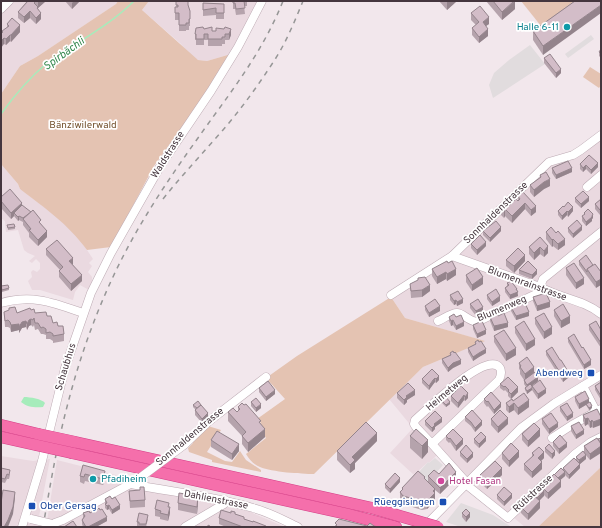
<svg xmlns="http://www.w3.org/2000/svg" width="602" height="528" font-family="Overpass,sans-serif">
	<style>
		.residential { fill: #ead9e0 }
		.green { fill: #e4c3b2 }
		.parking { fill: #e1dcde }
		.water { fill: #a6ecbb }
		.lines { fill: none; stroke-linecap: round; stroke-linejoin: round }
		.stream { stroke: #a6ecbb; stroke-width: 1.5 }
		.minor-casing { stroke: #bdaab3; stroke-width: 9 }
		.highway-casing { stroke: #d43f87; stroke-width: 12 }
		.minor { stroke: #fff; stroke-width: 8 }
		.highway { stroke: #f56fab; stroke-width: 11 }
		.rail { stroke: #969696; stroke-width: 1.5; stroke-dasharray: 5 5; stroke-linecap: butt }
		.minor-bridge-casing { stroke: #bdaab3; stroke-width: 9; stroke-linecap: butt }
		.highway-bridge-casing { stroke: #d43f87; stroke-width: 12; stroke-linecap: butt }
		.minor-bridge { stroke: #fff; stroke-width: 8 }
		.highway-bridge { stroke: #f56fab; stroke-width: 11 }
		.wall { fill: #b5a3ac }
		.shaded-wall { fill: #94848c }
		.building { fill: #d3bdc8; stroke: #94848c }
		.culture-dot { fill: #0f9aa8; stroke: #fff; stroke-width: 1.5 }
		.transit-dot { fill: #1a4fb4; stroke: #fff; stroke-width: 1.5 }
		.hotel-dot { fill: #d1479c; stroke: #fff; stroke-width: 1.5 }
		.labels { text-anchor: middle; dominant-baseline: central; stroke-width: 3.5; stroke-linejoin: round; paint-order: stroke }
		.culture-label { font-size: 10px; fill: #0d838f; stroke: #fff; text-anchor: end }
		.park-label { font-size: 10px; fill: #73512d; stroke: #fff }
		.street-label { font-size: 10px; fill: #45363e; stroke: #fff }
		.transit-label { font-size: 10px; fill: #164399; stroke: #fff; text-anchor: end }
		.hotel-label { font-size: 10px; fill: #b23c85; stroke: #fff; text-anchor: start }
		.water-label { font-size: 11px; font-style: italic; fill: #2d8448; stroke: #fff }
	</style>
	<rect width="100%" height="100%" fill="#f2e7ec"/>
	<g class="residential">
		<path d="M1,1h117l-2,3 -78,52 -18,10 -19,28z"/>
		<path d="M149,1h109l-27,53 -24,7 -9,-1 -8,-5 -9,-11 -39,-34z"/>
		<path d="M601,138v329l-63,60h-13l-45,-37 -39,-39 -12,12 -1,-1 -14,13 -24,-22 23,-25 -24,-29 34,-32 61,-26 -79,-23 -14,-21 55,-36 100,-94z"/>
		<path d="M1,164l17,20 2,5 34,25 21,19 12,17 6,9 -4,4 3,3 -4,6 4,5v5l-3,8 -9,-5 -5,7 -2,8 -33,-10h-8l-4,-9 4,-4 -1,-5 2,-2 4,2 3,-3v-6l-4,-4 -4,4 -3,-2 6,-5 -7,-3 -4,-3 -6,-20 -12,2 -1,-11 -4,-3z"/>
		<path d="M1,456l32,5 17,-2 -13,68h-36z"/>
		<path d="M57,460l177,45 51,22h-239z"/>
	</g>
	<g class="green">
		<path d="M118,1h31l-7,9 56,50 9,1 24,-7 -14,24 -63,88 -43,81 -24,3c-20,-27 -41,-41 -67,-61l-2,-5 -17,-20v-70l19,-28 18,-10 78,-52z"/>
		<path d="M521,1h54l-34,25z"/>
		<path d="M590,67l11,7v11l-2,3 -16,-11z"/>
		<path d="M391,297l14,21 80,23 -62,26 -109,107c-13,0 -42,-2 -54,-7 -6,-2 -11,-8 -14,-13l20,-16 -4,-6 -1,-9 -4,-4 28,-20 -19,-21 31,-22z"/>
		<path d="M208,426l13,4 -14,22 18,9 7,1 8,-11 6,9 15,10v2l-49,-10v-2l-23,-8 -1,-4 5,-5v-3z"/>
		<path d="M601,467v60h-63z"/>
	</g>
	<g class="parking">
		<path d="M591,35l3,4 -26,19 -3,-4z"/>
		<path d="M530,45l15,19 -52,34 -4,-13 5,-12 15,-13z"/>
		<path d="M435,458l8,7 -15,17 -10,-9 10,-11 1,1z"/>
		<path d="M461,503l32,12 17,11 -49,1 -15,-5z"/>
	</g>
	<path class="water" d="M24,397c6,0 18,2 21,6l-2,4c-8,1 -16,0 -22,-5z"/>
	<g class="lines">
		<path class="stream" d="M1,114c13,-18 28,-36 45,-50 29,-21 62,-37 88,-63"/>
		<g class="minor-casing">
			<g id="minor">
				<path d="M1,9l8,-8"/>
				<path d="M587,187l14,-12"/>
				<path d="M452,256l88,31c19,11 44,13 61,27"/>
				<path d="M540,287l3,-8 58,-47"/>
				<path d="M391,295l61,-39 97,-94 24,-7 8,-5 20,-15"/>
				<path d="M1,303c32,-9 53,0 82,10"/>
				<path d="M438,321c5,-2 13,-8 19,-8 6,0 11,8 20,9l59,-28 7,-6"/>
				<path d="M583,386l13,25"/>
				<path d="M552,438l20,-13 29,-16"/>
				<path d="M432,444l-16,-17 -2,-3 1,-4c11,-9 72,-71 85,-52 2,4 1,8 -1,12l-67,64 35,39 1,3 40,32 67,-64 16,-12 10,-5"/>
				<path d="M184,445l24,-23 58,-45"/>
				<path d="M131,484c40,8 82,12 122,24 16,4 30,12 45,19"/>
				<path d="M52,524l11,-4 71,-38"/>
				<path d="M426,525l95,-97 34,-25 46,-28"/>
				<path d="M22,527l20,-66 23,-93 26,-75 20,-40 50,-88 50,-74 27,-44 24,-46"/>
				<path d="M185,527l39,-23 1,-4"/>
			</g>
		</g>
		<g class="highway-casing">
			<g id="highway">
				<path d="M1,425l37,9"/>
				<path d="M1,437l35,8"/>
				<path d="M75,442l239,53 58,13"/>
				<path d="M72,453l275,61 49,13"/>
			</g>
		</g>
		<use href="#minor" class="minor"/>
		<use href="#highway" class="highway"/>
		<g class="rail">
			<path d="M163,199c19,-24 40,-46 60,-69 18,-21 34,-43 49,-66 13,-19 22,-41 31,-63"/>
			<path d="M43,527c7,-41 14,-83 25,-124 17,-66 43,-131 79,-189 20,-33 43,-65 66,-97 27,-37 53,-73 70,-116"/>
		</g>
		<g class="minor-bridge-casing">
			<g id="minor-bridge">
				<path d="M141,477l43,-32"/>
				<path d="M31,519l21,5"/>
			</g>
		</g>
		<g class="highway-bridge-casing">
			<g id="highway-bridge">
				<path d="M38,434l37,8"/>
				<path d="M36,445l36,8"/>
				<path d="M372,508l66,19"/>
			</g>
		</g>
		<use href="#minor-bridge" class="minor-bridge"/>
		<use href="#highway-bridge" class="highway-bridge"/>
	</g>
	<g class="wall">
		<path d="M27,1h19l-8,7 3,11 -5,5 -6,-6 -6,5 -6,-5v-6z"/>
		<path d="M65,1h15l-8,8z"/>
		<path d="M176,1l12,4 2,6v15h-1v4h-3v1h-7v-11h-4v-13h1z"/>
		<path d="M233,1h14v5h-3l1,8 -9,1 -1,-6h-2z"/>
		<path d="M439,1h18l-10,9z"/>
		<path d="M486,1h29v8l-13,11z"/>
		<path d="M575,1l-32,54 -10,-15v-9z"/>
		<path d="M203,3l21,1v15h-8v-4l-13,1z"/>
		<path d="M471,13l18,11 -3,2 2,10 -9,7 -7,-8v-7l4,-3 -5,-5z"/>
		<path d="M7,24l13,8 -9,10 -1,-1 -4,4 -2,-1 -2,-13 5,-3z"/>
		<path d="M204,29l8,2h4l8,-2 7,6 -2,5h-4v4h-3v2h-14v-6h-4v5h-8v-5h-1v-6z"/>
		<path d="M601,49v9l-2,-2v-4z"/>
		<path d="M544,58l17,15 -5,5 -12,-15z"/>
		<path d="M580,164l18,3 -7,7 -5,-5 -3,3 -3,-3z"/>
		<path d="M552,168l20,4 -16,7 -4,-6z"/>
		<path d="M540,175l10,11 -6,3 -10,8 -4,-5v-7l10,-7z"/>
		<path d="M518,196l18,16 -5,4 -6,-7 -13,14 -7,-7 -1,2 -4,-4v-6l9,-2 9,-5z"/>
		<path d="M1,197l21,9 19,18 6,13 -9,9 -9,-9v-4l-6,-8v-3l-4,-2 -1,1 -4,-5 -3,3 -10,-11z"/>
		<path d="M575,198l14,3 -8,7 -6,-6z"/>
		<path d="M601,199v15l-1,1 -5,-6v-5z"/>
		<path d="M558,211h15l-5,6 -1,-2 -5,5 -4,-5z"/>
		<path d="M584,213l9,5 -1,1v2l-6,5 -4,-5v-5l2,-1z"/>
		<path d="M7,225l8,2v2l-7,1z"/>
		<path d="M568,228l14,2 -9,8 -5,-6z"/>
		<path d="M483,231h18l-11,11 -7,-7z"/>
		<path d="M546,232l19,13 -7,5 -5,-4 -1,1 -6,-8z"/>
		<path d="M600,240h1v8l-1,-1z"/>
		<path d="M471,244l15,2 -9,9 -6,-7z"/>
		<path d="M548,246v7l-4,4 -4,-3 -6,6 -5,-6v-7z"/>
		<path d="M46,249l27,16 9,16 -11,10 -12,-14v-6l1,-1 -14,-15z"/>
		<path d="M506,260l19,1 -11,12 -8,-7z"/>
		<path d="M579,261l14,4 8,7 -5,16 -17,-23z"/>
		<path d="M566,268l18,16 -8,5 -10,-14z"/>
		<path d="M432,269l24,6 -9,6 -1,-2 -9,5 -5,-8z"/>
		<path d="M519,270l18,4 -5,5 -13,-5z"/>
		<path d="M466,275l17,9 -11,7 -6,-9z"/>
		<path d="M507,283l10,8 1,5 -8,3 -5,-7v-4l2,-2z"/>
		<path d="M410,284l20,7 -8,6 -11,1z"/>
		<path d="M1,286l8,2v2l-7,2z"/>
		<path d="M450,295l13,8 -6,3 -1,-2 -2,1 -4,-5z"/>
		<path d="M487,295l13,6 -8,5 -5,-7z"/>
		<path d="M533,297l17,10 -13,4 -4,-10z"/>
		<path d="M470,304l13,7 -7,5 -6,-8z"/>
		<path d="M425,306l15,5 -11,6 -4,-7z"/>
		<path d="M511,307l18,9 -13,4 -5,-9z"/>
		<path d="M31,310l4,3 12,3 6,7 5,3 6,8v7l-11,2v-2l-3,-2h-4v-4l-3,-1h-2l-3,-5 -3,1 -1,-5 -1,2 -2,-2 -2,1 -2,4 -1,-3 -4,1 -3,5v-3l-8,2 -1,-4 -2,-1h-3l-1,-15 13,1z"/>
		<path d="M554,310l16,13 -9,5 -7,-12z"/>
		<path d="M498,316l10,11 -14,4 -4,-10v-4z"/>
		<path d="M449,317h7l8,9 -8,4 -3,-5 -2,1 -2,-5z"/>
		<path d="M535,318l17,16 -8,5 -9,-15z"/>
		<path d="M473,325l13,9 -9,4 -4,-9z"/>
		<path d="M589,325l12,5v18l-12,-18z"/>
		<path d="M515,327l20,18 -9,6 -11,-18z"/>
		<path d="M494,336l22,19 -10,6 -12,-19z"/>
		<path d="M568,338l23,27 -7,4 -16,-27z"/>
		<path d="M475,342l11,11 -7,4 -6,4 -5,-9v-4l7,-4z"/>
		<path d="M546,351l23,26 -6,5 -17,-27z"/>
		<path d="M450,353l11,11 -8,4 -5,4 -6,-9v-4l8,-4z"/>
		<path d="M519,363l15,10 4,8 -7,5 15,7 -8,6 -6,-9 -5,4 -2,-4v-2l1,-1 -2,-3v-4l-4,-6v-4l-1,-1z"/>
		<path d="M432,369l7,11 -3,3 -1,-1 -2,2 -4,6 -7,-7v-4z"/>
		<path d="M601,382v18l-6,-10v-4z"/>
		<path d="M500,384l18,8 -7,7 -3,-3v-3l-3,-3 -1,1 -4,-3z"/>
		<path d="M461,386l7,12 -3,3 -1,-1 -6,8 -7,-7v-5z"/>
		<path d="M259,388l16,6 -9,7 -7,-9z"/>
		<path d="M397,393l18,2 -8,5v2l-3,3 -7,-7z"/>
		<path d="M575,397l14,5 3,6 -3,2 -3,-5 -7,4 -4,-8z"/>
		<path d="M484,399l17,8 -7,7 -6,-8 -1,1 -3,-4z"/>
		<path d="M442,401l8,3 -4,3 -4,-4z"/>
		<path d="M513,401l16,6 -11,8 -4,-5 -5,3 -3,-3v-7z"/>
		<path d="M251,402l10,6 -5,4 -5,-6z"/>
		<path d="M193,405l15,13 -6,5 -7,-8v-5h1l-3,-3z"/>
		<path d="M238,407l23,17 4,13 -17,15 -6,-8v-8l-14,-15v-9h9l1,-1z"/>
		<path d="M560,407l13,10 -6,4 -7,-10z"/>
		<path d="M597,409l-4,19 -1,-1 -2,1 -2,-4 -3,2 -2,-5v-6z"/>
		<path d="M465,417l17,8 -7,7 -4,-6 -6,-5z"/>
		<path d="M491,419l17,5 -10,9 -7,-8z"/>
		<path d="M542,419l16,8 -9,7 -7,-10z"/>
		<path d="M425,421l17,1 -7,5v2l-3,3 -7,-7z"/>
		<path d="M571,426l13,8 -8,5 -5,-8z"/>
		<path d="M522,434l18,2 -12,11 -6,-7z"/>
		<path d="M410,436l18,16 -6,7 -12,-11z"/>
		<path d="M446,436l17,8 -7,7 -6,-9 -1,1 -3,-3z"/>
		<path d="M597,438l-7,22 -6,-7v-7z"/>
		<path d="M474,439l12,2 -7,7 -5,-5z"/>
		<path d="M211,440l28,11 -7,9 -21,-13z"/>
		<path d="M377,441l-22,22v6l-5,4 -13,-13v-9z"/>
		<path d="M553,442l14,5 -8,7 -6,-8z"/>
		<path d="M545,448l10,7 -3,4 -7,-7z"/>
		<path d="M460,452l13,5 -6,6 -7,-7z"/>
		<path d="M502,453l17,4 -10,10 -7,-8z"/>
		<path d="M532,453l12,5 -3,3 1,8 -10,9 -8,-8v-6l8,-7z"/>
		<path d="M576,457l10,2 -6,5v4l-11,11 -4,-4v1l-5,4 1,7 -13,12 -4,-4 -5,6 1,7 -12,12 -7,-7v-6l12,-12 9,-6v-2l12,-12 9,-5v-2l13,-8z"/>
		<path d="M83,465l22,13 -2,7 -18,-4 -1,3 -4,-2v-6z"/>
		<path d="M1,468l9,7 -1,4h-2l-2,4 -4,-1z"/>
		<path d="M439,474l17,4 -16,16 -5,-4v11l-8,8 -5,1 -19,-6 -3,-3v-9l2,-2v-2l23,-9 3,3v-6z"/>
		<path d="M480,475h22l-15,14 -7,-7z"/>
		<path d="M400,482l-10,11 -5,-5v-4z"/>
		<path d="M129,491l16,9v7l-15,1z"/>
		<path d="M497,495l15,3 -8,8 -7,-7z"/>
		<path d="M105,499l15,10 -8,5 -3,-5 -2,1 -2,-2z"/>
		<path d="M198,502l-1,12 -19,-4v-7z"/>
		<path d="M169,507l1,6 -2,8 -8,-2v-2l-5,-1v-7z"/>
		<path d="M93,509l4,1 10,11 -11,6h-13l-1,-3v-4l1,-2v-5h7l3,-2z"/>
		<path d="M462,513l8,4 -4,5 -4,-5z"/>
		<path d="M235,514l9,5 22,8h-40l-7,-3v-6z"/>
		<path d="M148,519l-2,8h-7l-2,-1v-4z"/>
	</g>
	<g class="shaded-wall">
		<path d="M39,1h7l-8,7v6l-1,-6 1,-1v-5z"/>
		<path d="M74,1h6l-8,8v-6z"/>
		<path d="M447,1h10l-10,9z"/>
		<path d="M515,1v8l-13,11v-8z"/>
		<path d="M601,5v8l-58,42v-9z"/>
		<path d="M30,11v7l-6,5v-6z"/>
		<path d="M41,13v6l-5,5v-6z"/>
		<path d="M489,17v7l-6,4v-6z"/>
		<path d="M20,25v7l-9,10v-7z"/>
		<path d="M231,29v6l-2,5v-6z"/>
		<path d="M488,29v7l-9,7v-6z"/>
		<path d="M10,35v6l-4,4v-6z"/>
		<path d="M4,38v6l-3,4v-7z"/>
		<path d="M561,69v4l-5,5v-5z"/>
		<path d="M598,163v4l-7,7v-4z"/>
		<path d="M586,165v4l-3,3v-4z"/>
		<path d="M572,168v4l-16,7v-4z"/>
		<path d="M550,179v7l-6,3 -10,8v-7l10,-8z"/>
		<path d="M589,197v4l-8,7v-4z"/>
		<path d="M22,203v6l-8,4v3l-3,3v-6z"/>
		<path d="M525,203v6l-13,14v-7z"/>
		<path d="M536,206v6l-5,4v-6z"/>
		<path d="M573,207v4l-5,6v-5z"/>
		<path d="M505,209v7l-1,2v-7z"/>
		<path d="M567,211v4l-5,5v-4z"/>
		<path d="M593,214v4l-1,1v2l-6,5v-4z"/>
		<path d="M19,216v4l-1,1v-4z"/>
		<path d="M582,226v4l-9,8v-4z"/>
		<path d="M501,227v4l-11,11v-4z"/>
		<path d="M47,231v6l-9,9v-6z"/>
		<path d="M553,239v7l-1,1v-7z"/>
		<path d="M565,239v6l-7,5v-6z"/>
		<path d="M486,242v4l-9,9v-5z"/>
		<path d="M548,246v7l-4,4v-6z"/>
		<path d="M540,247v7l-6,6v-7z"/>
		<path d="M525,255v6l-11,12v-7z"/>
		<path d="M73,258v7l-4,-4z"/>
		<path d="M456,269v6l-9,6v-7z"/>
		<path d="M537,270v4l-5,5v-4z"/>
		<path d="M446,272v7l-9,5v-7z"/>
		<path d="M82,275v6l-11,10v-7z"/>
		<path d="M483,277v7l-11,7v-6z"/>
		<path d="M584,278v6l-8,5v-6z"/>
		<path d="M601,279v6l-5,3v-6z"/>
		<path d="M430,285v6l-8,6v-7z"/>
		<path d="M517,289l1,7 -8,3v-4z"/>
		<path d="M500,296v5l-8,5v-4z"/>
		<path d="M463,299v4l-6,3v-4z"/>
		<path d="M456,300v4l-2,1v-4z"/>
		<path d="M550,302v5l-13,4v-5z"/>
		<path d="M440,306v5l-11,6v-4z"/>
		<path d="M483,307v4l-7,5v-5z"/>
		<path d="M529,312v4l-13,4v-4z"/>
		<path d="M570,316v7l-9,5v-7z"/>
		<path d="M31,319v6l-2,1 -2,4v-6l2,-4z"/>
		<path d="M453,320v5l-2,1v-5z"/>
		<path d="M26,321v6l-4,1 -3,5v-6l3,-5z"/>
		<path d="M464,322v4l-8,4v-4z"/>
		<path d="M508,323v4l-14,4v-5z"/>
		<path d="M19,324v6l-8,2v-7z"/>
		<path d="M552,327v7l-8,5v-7z"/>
		<path d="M486,330v4l-9,4v-4z"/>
		<path d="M535,339v6l-9,6v-7z"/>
		<path d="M516,348v7l-10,6v-7z"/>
		<path d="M486,349v4l-7,4 -6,4v-4l6,-4z"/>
		<path d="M461,360v4l-8,4 -5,4v-4l5,-5z"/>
		<path d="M591,360v5l-7,4v-4z"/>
		<path d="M534,367v6l-9,8v-7z"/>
		<path d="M569,373v4l-6,5v-5z"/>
		<path d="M439,376v4l-3,3v-4z"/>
		<path d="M538,377v4l-11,8v-4z"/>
		<path d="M435,378v4l-6,8v-4z"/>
		<path d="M518,387v5l-7,7v-5z"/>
		<path d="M532,388v2l-5,4v-3z"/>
		<path d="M546,389v4l-8,6v-5z"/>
		<path d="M275,390v4l-9,7v-4z"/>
		<path d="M415,390v5l-8,5v2l-3,3v-5l2,-4z"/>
		<path d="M468,393v5l-3,3v-4z"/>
		<path d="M464,395v5l-6,8v-5z"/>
		<path d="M589,399v4l-10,6v-5z"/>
		<path d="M529,400v7l-11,8v-7z"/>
		<path d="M450,402v2l-4,3v-2z"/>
		<path d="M501,403v4l-7,7v-4z"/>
		<path d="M514,403v7l-5,3v-6z"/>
		<path d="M261,404v4l-5,4v-4z"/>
		<path d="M592,406v2l-3,2v-2z"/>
		<path d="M208,413v5l-6,5v-4z"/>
		<path d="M573,413v4l-6,4v-4z"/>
		<path d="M442,418v4l-7,5v2l-3,3v-4l2,-4z"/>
		<path d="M508,418v6l-10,9v-6z"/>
		<path d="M588,418v6l-3,2v-7z"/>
		<path d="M601,419v6l-8,3v-6z"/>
		<path d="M592,420v7l-2,1v-6z"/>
		<path d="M482,421v4l-7,7v-4z"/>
		<path d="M558,423v4l-9,7v-5z"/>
		<path d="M265,429v8l-17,15v-9z"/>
		<path d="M540,429v7l-12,11v-6z"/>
		<path d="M584,430v4l-8,5v-4z"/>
		<path d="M377,433v8l-22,22v6l-5,4v-8l2,-8z"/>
		<path d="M486,437v4l-7,7v-4z"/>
		<path d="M463,439v5l-7,7v-5z"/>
		<path d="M428,440v12l-6,7v-13z"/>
		<path d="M567,443v4l-8,7v-5z"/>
		<path d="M601,443v10l-11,7v-6z"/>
		<path d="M239,444v7l-7,9v-6z"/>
		<path d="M519,451v6l-10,10v-6z"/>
		<path d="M555,451v4l-3,4v-5z"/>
		<path d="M544,452v6l-6,6v-6z"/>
		<path d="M473,453v4l-6,6v-4z"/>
		<path d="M586,455v4l-6,5v4l-11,11v-4l10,-11v-4z"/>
		<path d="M542,462v7l-10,9v-6z"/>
		<path d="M502,468v7l-15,14v-6z"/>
		<path d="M105,471v7l-2,7v-6z"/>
		<path d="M456,472v6l-16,16v-6z"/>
		<path d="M565,472v4l-8,7v-4z"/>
		<path d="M400,478v4l-10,11v-4z"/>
		<path d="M561,481v6l-13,12v-6z"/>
		<path d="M435,489v12l-8,8v-8l6,-10z"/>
		<path d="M544,491v5l-7,7v-4z"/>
		<path d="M15,492v6l-2,16 -5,13h-4z"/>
		<path d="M512,494v4l-8,8v-4z"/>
		<path d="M198,496v6l-1,12v-7z"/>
		<path d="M540,501v7l-12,12v-6z"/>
		<path d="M109,505v4l-2,1v-4z"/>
		<path d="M120,505v4l-8,5v-4z"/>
		<path d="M170,507v6l-2,8v-6z"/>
		<path d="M470,513v4l-4,5v-5z"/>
		<path d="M107,517v4l-11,6h-8z"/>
	</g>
	<g class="building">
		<path d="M28,1h8l-2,2 4,4 -1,1 4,5 -5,5 -6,-7 -6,6 -6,-5z"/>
		<path d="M176,1h12v4l2,6v8h-1v4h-3v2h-7v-12h-4v-6h3v-2h-2z"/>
		<path d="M233,1h11l1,7 -9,1 -1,-6h-2z"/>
		<path d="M493,1h21l-12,11z"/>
		<path d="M575,1h26v4l-58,41 -10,-15z"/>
		<path d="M203,3l21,1v9h-8v-5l-13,2z"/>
		<path d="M480,6l9,11 -6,5 5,7 -9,8 -7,-9 7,-6 -8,-9z"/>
		<path d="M12,18l8,7 -9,10h-1l-4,4 -2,-1 -3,3v-7l2,-2 -1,-1 7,-5 -2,-2z"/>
		<path d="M203,27l1,2 8,-2v4h4v-3l8,1 1,-2 6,2 -2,5h-4v3h-3v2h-14v-5h-4v5h-8v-5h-1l1,-6z"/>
		<path d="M601,49v5l-2,-2z"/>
		<path d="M550,54l11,15 -5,4 -12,-15z"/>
		<path d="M589,155l9,8 -7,7 -5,-5 -3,3 -3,-4z"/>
		<path d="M568,161l4,7 -16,7 -4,-7z"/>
		<path d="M546,172l4,7 -6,3 -10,8 -4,-5 11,-8 -1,-2z"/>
		<path d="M10,189l12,14 -11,10 -10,-12v-4z"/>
		<path d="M522,191l14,15 -5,4 -6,-7 -13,13 -7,-7 -1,2 -4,-3 5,-5 4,3 7,-7 2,2 2,-2 -2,-3z"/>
		<path d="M583,191l6,6 -8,7 -6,-6z"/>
		<path d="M601,199v10l-1,1 -5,-6z"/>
		<path d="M568,202l5,5 -5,5 -1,-1 -5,5 -4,-5 5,-5 1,1z"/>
		<path d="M22,205l9,7 -8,6 -4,-2 -1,1 -4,-4z"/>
		<path d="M588,209l5,5 -1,2v1l-6,5 -4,-6 3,-2 -1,-1z"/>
		<path d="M33,210l8,10 -2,2 8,9 -9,9 -9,-10 2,-1 -8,-10z"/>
		<path d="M577,220l5,6 -9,8 -5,-6z"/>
		<path d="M496,221l5,6 -11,11 -7,-7z"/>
		<path d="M14,224l1,3 -7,1 -1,-3z"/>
		<path d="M551,227l5,6 2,-2 7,8 -7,5 -5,-5 -1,1 -6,-8z"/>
		<path d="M480,235l6,7 -9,8 -6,-6z"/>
		<path d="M540,237l8,9 -4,5 -4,-4 -6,6 -5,-6z"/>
		<path d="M57,240l16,18 -4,3 13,14 -11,9 -12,-13 4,-4 -17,-18z"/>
		<path d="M518,248l7,7 -11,11 -8,-6z"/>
		<path d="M586,255l7,10 -6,4v3l-8,-11z"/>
		<path d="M447,261l1,2 4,-2 4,8 -9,5 -1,-2 -9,5 -5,-8z"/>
		<path d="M528,261l9,9 -5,5 -13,-5z"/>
		<path d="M574,263l10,15 -8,5 -10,-15z"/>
		<path d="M595,264l6,8v7l-5,3 -9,-13z"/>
		<path d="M477,268l6,9 -11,8 -6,-10z"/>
		<path d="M425,277l5,8 -8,5 -11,1 -1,-7 8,-4v-2z"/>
		<path d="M511,281l6,8h-1l2,3 -8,3 -5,-7 4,-3 -2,-2z"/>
		<path d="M8,285l1,3 -7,2 -1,-4z"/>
		<path d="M496,289l4,7 -8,6 -5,-7z"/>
		<path d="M458,291l5,8 -6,3 -1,-2 -2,1 -4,-6z"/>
		<path d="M546,293l4,9 -13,4 -4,-9z"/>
		<path d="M435,299l5,7 -11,7 -4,-7z"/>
		<path d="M478,299l5,8 -7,4 -6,-7z"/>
		<path d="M525,303l4,9 -13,4 -5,-9z"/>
		<path d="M563,304l7,12 -9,5 -7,-11z"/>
		<path d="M15,307l2,6 13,-5 1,2 3,-1 1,4 11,-1 1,4h4l2,7 4,-1 1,4h5l1,8 -11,2v-2l-3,-2 -4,1v-4l-3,-2 -2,1 -3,-5h-3l-1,-5 -1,2 -2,-1 -2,1 -2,4 -1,-3 -4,1 -3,5v-3l-8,1 -1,-3 -2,-2 -3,1 -1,-9 5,-2v-2z"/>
		<path d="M504,313l4,10 -14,3 -4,-9 7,-3 1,2z"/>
		<path d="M544,313l8,14 -8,5 -9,-14z"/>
		<path d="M454,314l2,3 5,-2 3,7 -8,4 -3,-6 -2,1 -2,-4z"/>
		<path d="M482,321l4,9 -9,4 -4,-9z"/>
		<path d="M524,321l11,18 -9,5 -11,-17z"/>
		<path d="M596,321l5,9v13l-12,-18z"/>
		<path d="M504,330l12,18 -10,6 -12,-18z"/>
		<path d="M574,334l8,14 1,-1 8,13 -7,5 -16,-27z"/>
		<path d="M478,340l1,2 2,-1 5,8 -7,4 -6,4 -5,-9 8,-4 -1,-2z"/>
		<path d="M552,347l8,13h1l8,13 -6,4 -17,-26z"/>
		<path d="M453,351l1,2 1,-1 6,8 -8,3 -5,5 -6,-9 9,-4 -1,-2z"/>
		<path d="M527,357l7,10 -9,7 -5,-7 1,-1 -2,-3z"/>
		<path d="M432,369l7,7 -3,3 -1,-1 -2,2 -4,6 -7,-7z"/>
		<path d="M535,372l3,5 -11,8 -3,-5z"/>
		<path d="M508,377l10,10 -7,7 -3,-3 1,-1 -4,-4 -1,1 -4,-3z"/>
		<path d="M540,380l6,9 -8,5 -6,-8z"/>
		<path d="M268,381l7,9 -9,7 -7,-9z"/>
		<path d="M601,382v14l-6,-10z"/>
		<path d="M408,383l7,7 -9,6 1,1 -3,3 -7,-7z"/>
		<path d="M530,384l2,2v2l-5,3 -2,-3z"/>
		<path d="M461,386l7,7 -3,4 -1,-2 -6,8 -7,-7z"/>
		<path d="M585,391l4,8 -10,5 -4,-7z"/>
		<path d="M491,392l10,11 -7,7 -6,-9 -1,1 -3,-3z"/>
		<path d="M524,393l5,7 -11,8 -4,-5 -5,4 -3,-4 6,-4 1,2z"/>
		<path d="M446,397l4,5 -4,3 -4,-4z"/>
		<path d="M256,398l5,6 -5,4 -5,-6z"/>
		<path d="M198,401l3,4 -4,3 -4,-3z"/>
		<path d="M590,402l2,4 -3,2 -3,-4z"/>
		<path d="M242,403l2,2 2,-1 15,17 -2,1 6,7 -17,14 -6,-7 4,-4 -18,-20 5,-4 4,4 3,-3 -2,-2z"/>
		<path d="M567,403l6,10 -6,4 -7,-10z"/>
		<path d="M201,405l7,8 -6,6 -7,-9z"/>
		<path d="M597,409l4,8v2l-8,3 -1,-2 -2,2 -2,-4 -3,1 -2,-4z"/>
		<path d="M472,410l10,11 -7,7 -4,-6 -6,-5z"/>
		<path d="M500,410l8,8 -10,9 -7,-8z"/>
		<path d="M435,411l7,7 -8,6 1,1 -3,3 -7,-7z"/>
		<path d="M551,413l7,10 -9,6 -7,-10z"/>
		<path d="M366,422l11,11 -25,24 3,3 -5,5 -13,-14z"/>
		<path d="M579,422l5,8 -8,5 -5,-9z"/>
		<path d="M534,423l6,6 -12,12 -6,-7z"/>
		<path d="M416,429l12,11 -6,6 -12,-10z"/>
		<path d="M453,429l10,10 -7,7 -6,-8 -1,1 -3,-3z"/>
		<path d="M217,431l22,13 -7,10 -21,-14z"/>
		<path d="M481,432l5,5 -7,7 -5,-5z"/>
		<path d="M560,435l7,8 -8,6 -6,-7z"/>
		<path d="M597,438l4,6v2l-11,8 -6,-8z"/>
		<path d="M601,438v5l-3,-4z"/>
		<path d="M511,443l8,8 -10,10 -7,-8z"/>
		<path d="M549,444l6,7 -3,3 -7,-6z"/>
		<path d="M466,445l7,8 -6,6 -7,-7z"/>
		<path d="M539,447l5,5 -6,6 4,4 -10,10 -8,-8 10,-9 -2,-2z"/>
		<path d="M583,451l3,4 -7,5 -3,-3z"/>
		<path d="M574,458l6,6 -11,11 -6,-7z"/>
		<path d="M495,461l7,7 -15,15 -7,-8z"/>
		<path d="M449,463l7,9 -16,16 -12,-12 6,-6 5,4z"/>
		<path d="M83,465l22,6 -2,8 -18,-5 -1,3 -4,-1z"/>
		<path d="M1,468l9,2 -1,5 -2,-1 -2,5 -4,-1z"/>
		<path d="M561,468l4,4 -7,6 -4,-3z"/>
		<path d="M418,471l7,6 -1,1 11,11 -2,2 2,2 -8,8h-5l-19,-5 -3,-4 3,-3 -1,-1z"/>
		<path d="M395,473l5,5 -10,11 -5,-5z"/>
		<path d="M554,474l7,7 -13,12 -6,-6z"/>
		<path d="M140,487h4l1,13 -15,1 -1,-10 11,-1z"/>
		<path d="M504,487l8,7 -8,8 -7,-7z"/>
		<path d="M541,488l3,3 -7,7 -4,-3z"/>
		<path d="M3,490l12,2 -2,15 -5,13 -4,7h-3v-24z"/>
		<path d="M179,493l19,3 -1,11 -19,-4z"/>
		<path d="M533,495l7,6 -12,13 -7,-7z"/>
		<path d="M110,496l2,3 3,-2 5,8 -8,5 -3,-5 -2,1 -2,-2 2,-1 -2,-4z"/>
		<path d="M157,500l12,3 -1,4h2l-2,8 -8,-2 1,-2 -6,-2z"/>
		<path d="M95,507l2,3 2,-2 1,2 2,-1 5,8 -19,10h-2l-4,-7 3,-4 -2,-3 6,-2 1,2 3,-2 1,2 1,-1 -2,-3z"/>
		<path d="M466,509l4,4 -4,4 -4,-4z"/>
		<path d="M221,510l10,3v-2l4,1v2l9,3v2l9,3v-1l13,5v1h-23l-24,-9z"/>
		<path d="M139,513l9,2 -2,9h-7v-2h-2z"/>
		<path d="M339,519l28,7 3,-3 4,3 4,1h-44l3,-2 -2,-2z"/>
		<path d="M73,521l4,6h-13z"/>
		<path d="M209,525l1,2h-4z"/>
	</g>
	<g class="culture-dot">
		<circle cx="567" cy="27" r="4"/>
		<circle cx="93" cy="479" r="4"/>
	</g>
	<g class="transit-dot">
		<rect x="587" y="369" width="8" height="8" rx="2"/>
		<rect x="439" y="498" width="8" height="8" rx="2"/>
		<rect x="28" y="502" width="8" height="8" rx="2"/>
	</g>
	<circle class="hotel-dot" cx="441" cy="481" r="4"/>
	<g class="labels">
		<g class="culture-label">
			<text x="559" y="27">Halle 6-11</text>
			<text x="101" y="479" text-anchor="start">Pfadiheim</text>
		</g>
		<g class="park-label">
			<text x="83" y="125">Bänziwilerwald</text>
		</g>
		<g class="street-label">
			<text transform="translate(168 155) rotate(-58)">Waldstrasse</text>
			<text transform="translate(496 213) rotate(-44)">Sonnhaldenstrasse</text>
			<text transform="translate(527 284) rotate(20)">Blumenrainstrasse</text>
			<text transform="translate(502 309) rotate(-23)">Blumenweg</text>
			<text transform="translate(66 367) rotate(-73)">Schaubhus</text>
			<text transform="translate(447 393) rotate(-40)">Heimetweg</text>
			<text transform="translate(190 437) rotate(-40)">Sonnhaldenstrasse</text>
			<text transform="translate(533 494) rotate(-43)">Rütistrasse</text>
			<text transform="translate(216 500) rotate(11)">Dahlienstrasse</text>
		</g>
		<g class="transit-label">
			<text x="583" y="373">Abendweg</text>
			<text x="435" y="502">Rüeggisingen</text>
			<text x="40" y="506" text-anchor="start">Ober Gersag</text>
		</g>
		<g class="hotel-label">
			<text x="449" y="481">Hotel Fasan</text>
		</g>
		<g class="water-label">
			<text transform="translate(64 54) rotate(-36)">Spirbächli</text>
		</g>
	</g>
	<rect width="602" height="528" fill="none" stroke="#45363e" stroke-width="4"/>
</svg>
